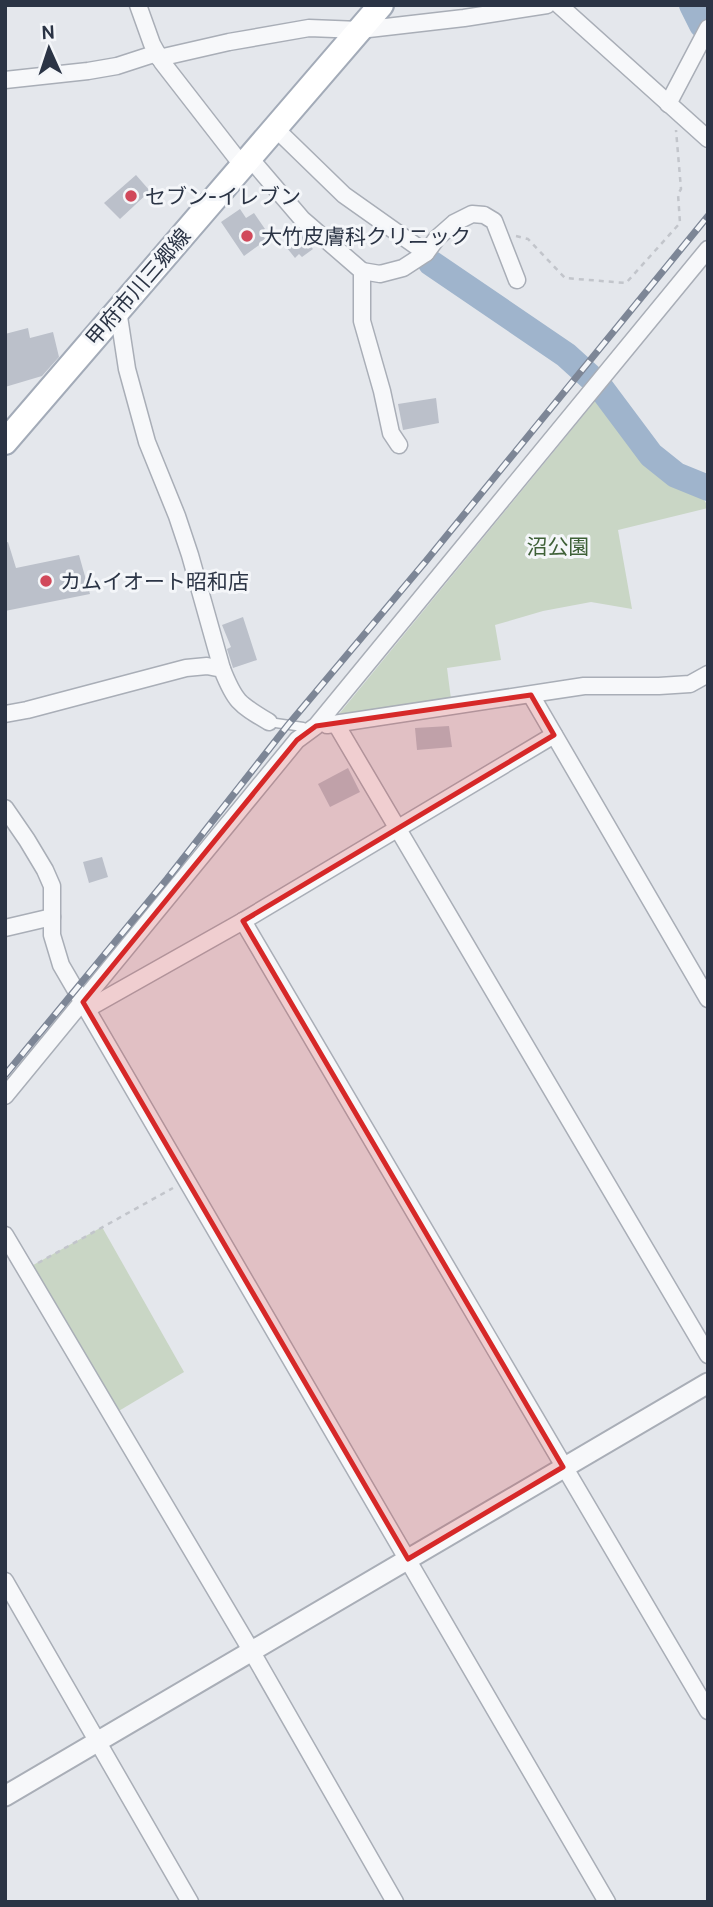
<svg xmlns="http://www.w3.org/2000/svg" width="713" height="1907" font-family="Cabin,'Noto Sans JP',sans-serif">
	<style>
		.green { fill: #c9d6c5 }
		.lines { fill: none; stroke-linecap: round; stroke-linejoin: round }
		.river { stroke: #9fb4cc; stroke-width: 26 }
		.building { fill: #bbc0ca }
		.service-casing { stroke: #a9aeb7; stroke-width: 11 }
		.minor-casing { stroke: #a9aeb7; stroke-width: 19 }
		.tertiary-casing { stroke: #a9aeb7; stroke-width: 23 }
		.primary-casing { stroke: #a3abb8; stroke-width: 28 }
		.path { stroke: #c2c5cb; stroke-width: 2.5; stroke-dasharray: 5 5; stroke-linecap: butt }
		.service { stroke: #f7f8fa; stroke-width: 8 }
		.minor { stroke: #f7f8fa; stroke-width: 16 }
		.tertiary { stroke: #f7f8fa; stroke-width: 19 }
		.primary { stroke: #fff; stroke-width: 24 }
		.rail-casing { stroke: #7d8696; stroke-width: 7 }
		.rail { stroke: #f4f6f9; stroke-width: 4.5; stroke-dasharray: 13; stroke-linecap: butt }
		.marked { fill: #d62828; fill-opacity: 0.2; stroke: #d62828; stroke-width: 5; stroke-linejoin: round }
		.poi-dot { fill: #d1495b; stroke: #f4f6f9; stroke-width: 2.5 }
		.labels { text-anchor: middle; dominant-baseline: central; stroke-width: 6; stroke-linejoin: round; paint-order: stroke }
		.poi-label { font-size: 21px; fill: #2b3445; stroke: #f4f6f9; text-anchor: start }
		.street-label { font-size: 21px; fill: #2b3445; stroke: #f4f6f9 }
		.park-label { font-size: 21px; fill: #3f6138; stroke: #f4f6f9 }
	</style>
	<rect width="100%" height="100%" fill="#e4e7ec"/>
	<g class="green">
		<path d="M596,400l43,58 33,25 30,14 6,9v2l-90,22 14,79 -41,-7 -48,9 -48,14 6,35 -54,8 4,31 -112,15z"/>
		<path d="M102,1227l82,145 -72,43 -86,-146z"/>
	</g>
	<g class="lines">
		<g class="river">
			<path d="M692,5l10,20"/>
			<path d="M431,263l135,92 32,29 53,71 25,20 32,13"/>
		</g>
	</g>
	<g class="building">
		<path d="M136,175l14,16 -30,28 -16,-16z"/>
		<path d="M240,209l6,9 8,-5 11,16 -5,3 6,8 -22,16 -23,-34z"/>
		<path d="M302,236l11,13 -11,8 -3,-3 -4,4 -8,-10z"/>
		<path d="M28,328l2,10 23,-6 6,25 -17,19 -37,11v-53z"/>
		<path d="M436,398l3,25 -36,7 -5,-26z"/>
		<path d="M8,542l8,26 63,-13 11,39 -85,17v-68z"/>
		<path d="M243,617l14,43 -24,8 -6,-19 4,-2 -9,-22z"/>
		<path d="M449,726l3,21 -35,3 -2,-22z"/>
		<path d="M348,768l12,24 -30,15 -12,-23z"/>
		<path d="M102,857l6,20 -19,6 -6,-21z"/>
	</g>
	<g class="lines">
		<g class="service-casing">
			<path id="service" d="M269,722l34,5"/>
		</g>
		<g class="minor-casing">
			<g id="minor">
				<path d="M138,5l14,39 10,18 80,103"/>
				<path d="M559,5l149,134"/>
				<path d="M159,58l70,-16 80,-14 51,2 104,-12 83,-13"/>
				<path d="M5,80l83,-9 29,-5 40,-13"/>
				<path d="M668,104l40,-76"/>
				<path d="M275,128l69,67 82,58"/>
				<path d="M249,157l53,62 60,52v50l20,70 9,42 8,12"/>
				<path d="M362,271l18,3 23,-6 23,-15 11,-15 17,-15 18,-9 12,1 10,6 23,59"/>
				<path d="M118,310l9,59 20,73 30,74 13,39 32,114"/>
				<path d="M531,695l177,304"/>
				<path d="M5,714l22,-4 159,-42 21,-2 15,3c13,33 17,35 47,53"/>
				<path d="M336,724l372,631"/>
				<path d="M327,725l257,-39h75l31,-2 18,-10"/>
				<path d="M5,808l22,32 18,30 7,16v49l9,30 546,937"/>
				<path d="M243,921l465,790"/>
				<path d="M5,928l47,-11"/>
				<path d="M87,1009l156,-88 311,-186"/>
				<path d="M5,1096l292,-356 19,-14 392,-477"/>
				<path d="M5,1235l247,417 143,250"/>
				<path d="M5,1581l185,321"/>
			</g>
		</g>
		<g class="tertiary-casing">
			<path id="tertiary" d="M5,1796l703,-413"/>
		</g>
		<g class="primary-casing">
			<path id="primary" d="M5,442l376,-437"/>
		</g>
		<g class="path">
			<path d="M516,236l12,3 37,39 61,5 54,-60 -2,-29 3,-5 -5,-59"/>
			<path d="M38,1263l135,-75"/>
		</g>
		<use href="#service" class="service"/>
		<use href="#minor" class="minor"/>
		<use href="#tertiary" class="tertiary"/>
		<use href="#primary" class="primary"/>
		<g class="rail-casing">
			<path id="rail" d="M5,1075l162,-196 121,-154 138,-164 282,-345"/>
		</g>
		<use href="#rail" class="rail"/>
	</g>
	<path class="marked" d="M531,695l23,40 -311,186 320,546 -155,92 -325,-557 214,-262 19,-14z"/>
	<g class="poi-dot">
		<circle cx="131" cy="196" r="7"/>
		<circle cx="247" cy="236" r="7"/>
		<circle cx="46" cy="581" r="7"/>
	</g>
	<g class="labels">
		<g class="poi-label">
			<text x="145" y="196">セブン-イレブン</text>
			<text x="261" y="236">大竹皮膚科クリニック</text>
			<text x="60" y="581">カムイオート昭和店</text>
		</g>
		<g class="street-label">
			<text transform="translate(138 287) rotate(-49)">甲府市川三郷線</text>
		</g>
		<g class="park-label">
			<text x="558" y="546">沼公園</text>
		</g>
	</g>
	<rect width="713" height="1907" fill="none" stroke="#2b3445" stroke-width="14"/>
	<g transform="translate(49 49) rotate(357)" stroke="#f4f6f9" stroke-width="5" paint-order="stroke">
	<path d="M0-5L12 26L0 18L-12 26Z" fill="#2b3445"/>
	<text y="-10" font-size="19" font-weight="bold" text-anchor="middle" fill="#2b3445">N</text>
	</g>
</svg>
